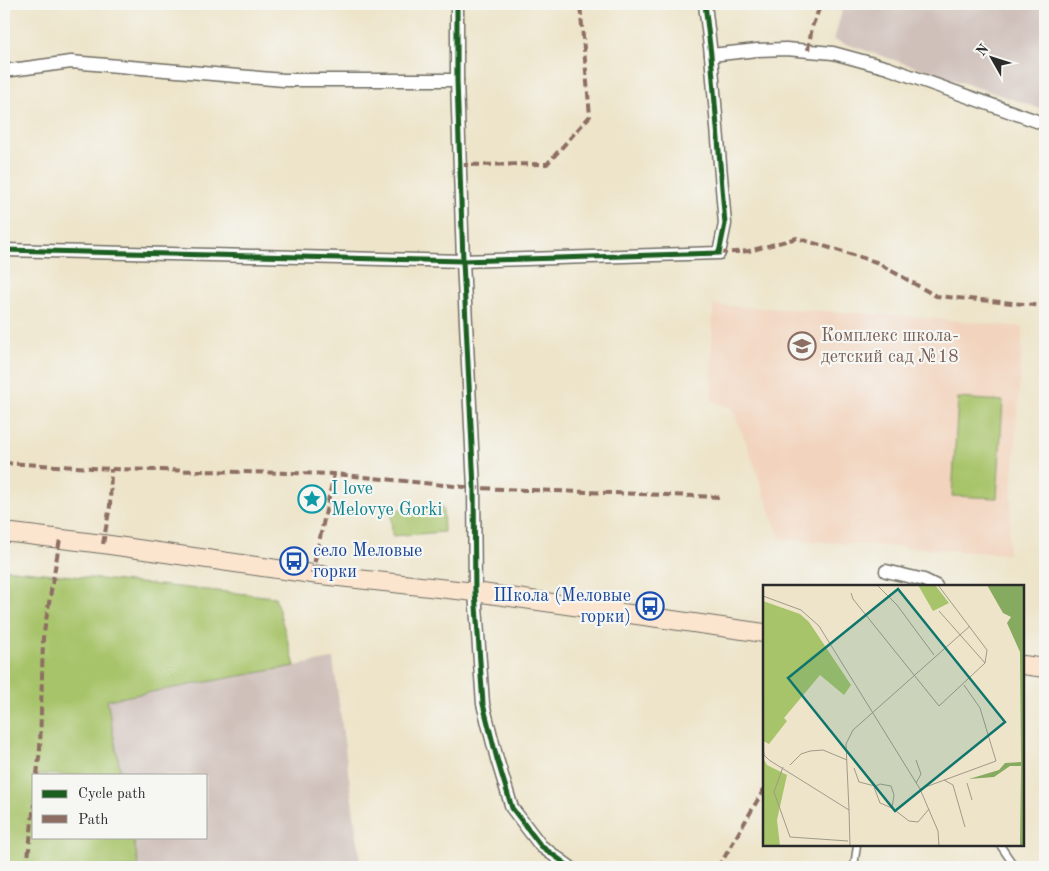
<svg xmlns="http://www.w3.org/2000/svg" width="1049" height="871" font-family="'Old Standard TT',serif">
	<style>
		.built { fill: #f2d4be }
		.industrial { fill: #cfc0ba }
		.green { fill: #a8c46b; stroke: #6a784b }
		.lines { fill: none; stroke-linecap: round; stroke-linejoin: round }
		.lane-casing { stroke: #6f6c62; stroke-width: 9 }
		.street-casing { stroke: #6f6c62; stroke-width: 15 }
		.secondary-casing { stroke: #6f6c62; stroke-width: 20 }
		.lane { stroke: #fff; stroke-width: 6 }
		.street { stroke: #fff; stroke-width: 12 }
		.secondary { stroke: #fbe5cf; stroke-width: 18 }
		.quiet { stroke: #8d6e63; stroke-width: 4; stroke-dasharray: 8 4; stroke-linecap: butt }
		.cycleway-casing { stroke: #f6f6f2; stroke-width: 8 }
		.cycleway { stroke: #1b5e20; stroke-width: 5 }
		.labels { text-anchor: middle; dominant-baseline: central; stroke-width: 4.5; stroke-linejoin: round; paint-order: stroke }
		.education-label { font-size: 18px; fill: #785e54; stroke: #f6f6f2; text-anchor: start }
		.culture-label { font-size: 18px; fill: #0d838f; stroke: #f6f6f2; text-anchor: start }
		.transit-label { font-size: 18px; fill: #164399; stroke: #f6f6f2; text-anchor: start }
		.inset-road { fill: none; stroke: #9f9a8a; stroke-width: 1 }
		.view { fill: #0f766e; fill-opacity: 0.15; stroke: #0f766e; stroke-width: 2.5 }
		.inset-edge { fill: none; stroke: #2b2b2b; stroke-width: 2.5 }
	</style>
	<rect width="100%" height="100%" fill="#f6f6f2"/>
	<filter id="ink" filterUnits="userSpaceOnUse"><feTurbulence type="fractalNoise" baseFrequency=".02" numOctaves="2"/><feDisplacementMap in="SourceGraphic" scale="10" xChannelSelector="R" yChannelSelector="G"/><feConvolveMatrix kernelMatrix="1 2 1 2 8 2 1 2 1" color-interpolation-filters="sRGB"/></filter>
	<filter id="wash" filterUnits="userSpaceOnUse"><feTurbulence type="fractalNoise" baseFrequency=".0096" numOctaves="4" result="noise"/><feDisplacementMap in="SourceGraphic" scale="20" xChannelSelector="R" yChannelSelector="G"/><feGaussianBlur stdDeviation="1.12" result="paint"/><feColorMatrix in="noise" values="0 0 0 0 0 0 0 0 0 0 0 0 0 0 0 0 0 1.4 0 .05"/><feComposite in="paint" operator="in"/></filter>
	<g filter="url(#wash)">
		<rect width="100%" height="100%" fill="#ede4c9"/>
		<path class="built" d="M713,305l181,10 129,12 -15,227 -228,-15 -33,-94 -15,-37 -21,-7z"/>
		<g class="industrial">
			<path d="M844,4h201v106l-211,-70z"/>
			<path d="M333,659l28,208h-222l-6,-30h73v-62h-85l-14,-75z"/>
		</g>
		<g class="green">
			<path d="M958,398l45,3 -6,97 -45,-2z"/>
			<path d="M443,507l1,25 -52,4 -1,-26z"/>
			<path d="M4,569l271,28 20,69 -188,34 14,75h-87v62h99l6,30h-135z"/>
		</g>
	</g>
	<g filter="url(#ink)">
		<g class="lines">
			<g class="lane-casing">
				<g id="lane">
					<path d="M1000,845l15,22"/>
					<path d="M854,867l3,-22"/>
				</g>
			</g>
			<g class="street-casing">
				<g id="street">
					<path d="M457,4v76l6,181 11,227 1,104 8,112 14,55 15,49 29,38 29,21"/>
					<path d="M711,55l46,-5 29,-1 47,4 55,15 157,56"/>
					<path d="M4,71l67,-9 213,18h173"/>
					<path d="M4,250l459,11 256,-8 6,-29 -14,-169 -6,-51"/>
					<path d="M886,571l38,9 12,6"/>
				</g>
			</g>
			<g class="secondary-casing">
				<g id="secondary">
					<path d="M4,532l99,12 209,30 163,18 289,41"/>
					<path d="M1023,665l22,3"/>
				</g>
			</g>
			<use href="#lane" class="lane"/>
			<use href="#street" class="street"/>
			<use href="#secondary" class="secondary"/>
			<g class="quiet">
				<path d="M808,50l4,-23 9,-23"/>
				<path d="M460,165l87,-1 43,-48 -10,-112"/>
				<path d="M719,253l30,-2 48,-13 79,24 60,34 109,10"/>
				<path d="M4,463l107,6 223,5 140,14 248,9"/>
				<path d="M103,544l7,-38 1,-37"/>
				<path d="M312,574l22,-100"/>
				<path d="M37,775l3,-26 3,-111 17,-99"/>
				<path d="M27,867l7,-63"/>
				<path d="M717,867l7,-9 40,-69"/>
			</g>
			<g class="cycleway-casing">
				<g id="cycleway">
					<path d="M457,4v76l6,181 11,227 1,104 8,112 14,55 15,49 29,38 29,21"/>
					<path d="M4,250l459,11 256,-8 6,-29 -14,-169 -6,-51"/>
				</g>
			</g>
			<use href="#cycleway" class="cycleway"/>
		</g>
	</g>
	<defs>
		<g id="school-ring" transform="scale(1.4375)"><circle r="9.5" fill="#f6f6f2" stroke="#8d6e63" stroke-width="1.5"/><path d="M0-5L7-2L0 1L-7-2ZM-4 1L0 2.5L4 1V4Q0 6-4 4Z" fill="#8d6e63"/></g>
		<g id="sight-ring" transform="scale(1.4375)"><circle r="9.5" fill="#f6f6f2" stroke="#0f9aa8" stroke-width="1.5"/><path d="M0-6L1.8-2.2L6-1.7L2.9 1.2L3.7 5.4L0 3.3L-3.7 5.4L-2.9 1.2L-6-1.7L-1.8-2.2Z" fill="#0f9aa8"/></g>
		<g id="bus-ring" transform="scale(1.4375)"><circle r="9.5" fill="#f6f6f2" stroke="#1a4fb4" stroke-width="1.5"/><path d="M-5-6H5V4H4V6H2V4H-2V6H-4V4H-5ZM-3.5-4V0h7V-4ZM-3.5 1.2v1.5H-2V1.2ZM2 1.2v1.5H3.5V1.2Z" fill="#1a4fb4"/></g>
	</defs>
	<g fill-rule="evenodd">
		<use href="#school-ring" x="802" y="346"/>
		<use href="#sight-ring" x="312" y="499"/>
		<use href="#bus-ring" x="294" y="561"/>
		<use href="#bus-ring" x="650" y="606"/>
	</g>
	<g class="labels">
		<g class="education-label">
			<text x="821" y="336">Комплекс школа-<tspan x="821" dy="21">детский сад №18</tspan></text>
		</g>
		<g class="culture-label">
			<text x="331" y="489">I love<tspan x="331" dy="21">Melovye Gorki</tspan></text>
		</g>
		<g class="transit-label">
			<text x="313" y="551">село Меловые<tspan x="313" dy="21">горки</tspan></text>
			<text x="631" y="596" text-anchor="end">Школа (Меловые<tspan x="631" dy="21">горки)</tspan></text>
		</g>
	</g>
	<g transform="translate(763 585)">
		<rect width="261" height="261" fill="#ede4c9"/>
		<path d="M155,0h17l14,18 -16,8zM0,16l37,13 9,8 42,63 -7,10 -24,-20 -36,43 3,3 -18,23 -6,-3zM0,173l4,7 20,10 -10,45 3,26h-17z" fill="#a8c46b"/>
		<path d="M224,0h37v261h-4l1,-80h-11l-16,11 -25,2 30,-9 6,-7 16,-1 -1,-110 -13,-29 4,-6 -8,-4z" fill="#86aa5f"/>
		<path class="inset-road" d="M114,0l20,20 37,50M88,8l2,6 86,107 46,-43 2,-13 -49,-65M0,11l38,14 18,16 101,163 18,42 1,15M176,26l46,52M0,160l1,10 5,5 80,50 -3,-66 7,-14 117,-104M27,180l11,-11 9,-3 13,-1 24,10M20,182l-9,25 16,45 58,4M91,183l5,14 16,4M181,195l9,5 12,42M153,198l5,-9 -5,-14M204,198l5,17M157,204l76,-28 -16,-53 -16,-23M129,223l-12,-5 -6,-16 6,-3 11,2 3,9 -2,13 17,13 9,1 11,-13M86,225l1,36"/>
		<path class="view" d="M135,4l107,133 -110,89 -107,-133z"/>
		<rect width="261" height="261" class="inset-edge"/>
	</g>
	<rect width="1049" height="871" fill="none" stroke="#f6f6f2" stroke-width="20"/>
	<rect x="32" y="774" width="175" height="65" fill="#f6f6f2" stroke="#a5a5a2"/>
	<rect x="42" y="790" width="25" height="8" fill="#1b5e20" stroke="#a5a5a2"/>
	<text x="78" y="798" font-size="15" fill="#2b2b2b">Cycle path</text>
	<rect x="42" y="815" width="25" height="8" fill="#8d6e63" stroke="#a5a5a2"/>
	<text x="78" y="824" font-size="15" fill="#2b2b2b">Path</text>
	<g transform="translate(992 58) rotate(309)" stroke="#f6f6f2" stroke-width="4" paint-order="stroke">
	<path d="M0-4L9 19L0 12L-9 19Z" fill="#2b2b2b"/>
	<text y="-8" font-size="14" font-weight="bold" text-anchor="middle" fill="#2b2b2b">N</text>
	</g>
</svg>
